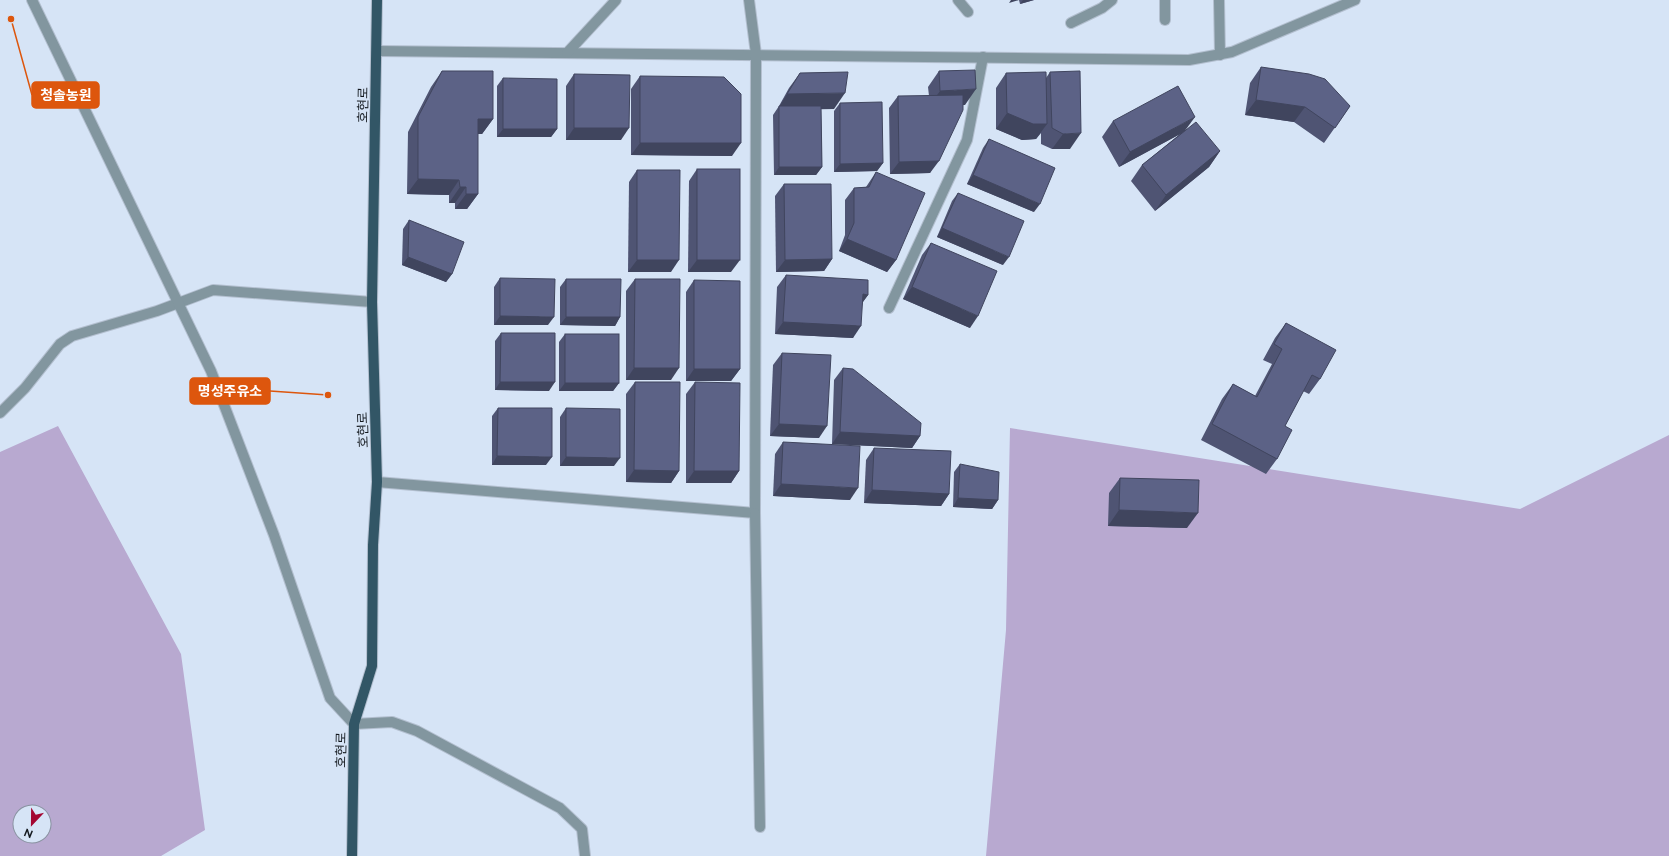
<svg xmlns="http://www.w3.org/2000/svg" width="1669" height="856" font-family="Raleway,'Noto Sans KR',sans-serif">
	<style>
		.forest { fill: #b8a9d0; fill-rule: evenodd }
		.lines { fill: none; stroke-linecap: round; stroke-linejoin: round }
		.service-casing { stroke: #b3bfcf; stroke-width: 12 }
		.minor-casing { stroke: #b3bfcf; stroke-width: 12 }
		.tertiary-casing { stroke: #b3bfcf; stroke-width: 12 }
		.primary-casing { stroke: #b3bfcf; stroke-width: 12 }
		.service { stroke: #82969f; stroke-width: 10 }
		.minor { stroke: #82969f; stroke-width: 10 }
		.tertiary { stroke: #82969f; stroke-width: 10 }
		.primary { stroke: #325666; stroke-width: 10 }
		.wall { fill: #4f5473 }
		.shaded-wall { fill: #40455e }
		.building { fill: #5c6286; stroke: #40455e }
		.labels { text-anchor: middle; dominant-baseline: central; stroke-width: 3; stroke-linejoin: round; paint-order: stroke }
		.street-label { font-size: 13px; fill: #13181e; stroke: #d6e4f6 }
		.leader { fill: none; stroke: #dd560d; stroke-width: 1.5 }
		.callout-dot { fill: #dd560d; stroke: #d6e4f6; stroke-width: 1.5 }
		.callout { fill: #dd560d; stroke: #dd560d; stroke-width: 1.5 }
		.callout-label { font-size: 14px; text-anchor: middle; font-weight: bold; fill: #fff }
	</style>
	<rect width="100%" height="100%" fill="#d6e4f6"/>
	<g class="forest">
		<path d="M58,426l123,228 24,176 -44,26h-161v-404zM20,812h24v24h-24z"/>
		<path d="M1010,428l510,81 149,-74v421h-683l20,-226z"/>
	</g>
	<g class="lines">
		<g class="service-casing">
			<path id="service" d="M1165,20v-20"/>
		</g>
		<g class="minor-casing">
			<g id="minor">
				<path d="M958,0l10,12"/>
				<path d="M1219,0l1,55"/>
				<path d="M1071,23l31,-15 10,-8"/>
				<path d="M378,51l811,9 43,-8 123,-52"/>
				<path d="M567,53l49,-53"/>
				<path d="M889,308l78,-168 16,-83"/>
				<path d="M0,413l25,-25 35,-44 12,-8 85,-25 56,-21 159,12"/>
				<path d="M377,482l378,31 1,-459 -7,-54"/>
				<path d="M755,513l5,314"/>
				<path d="M354,724l38,-2 25,9 143,77 22,21 3,27"/>
			</g>
		</g>
		<g class="tertiary-casing">
			<path id="tertiary" d="M32,0l179,371 63,164 56,163 24,26"/>
		</g>
		<g class="primary-casing">
			<path id="primary" d="M352,856l2,-132 18,-58 1,-121 4,-63 -5,-180 5,-302"/>
		</g>
		<use href="#service" class="service"/>
		<use href="#minor" class="minor"/>
		<use href="#tertiary" class="tertiary"/>
		<use href="#primary" class="primary"/>
	</g>
	<g class="wall">
		<path d="M1019,0h15l-14,4z"/>
		<path d="M1261,67l89,39 -26,37 -30,-21 -49,-7 5,-32z"/>
		<path d="M442,71l51,48 -11,15h-4v60l-11,15h-12v-6h-6v-8l-42,-1 1,-62 23,-45z"/>
		<path d="M939,71l26,34h-2l-33,68 -40,1 -1,-66 9,-12h31l-1,-9z"/>
		<path d="M1050,72l20,77h-18l-11,-5v-11l-5,6 -14,1 -26,-11v-41l10,-15 40,5z"/>
		<path d="M800,73l34,36h-13l1,58 -6,8h-42l-1,-60 6,-9 10,-18z"/>
		<path d="M574,74l47,66h-55v-54z"/>
		<path d="M640,76l92,80 -101,-1v-66z"/>
		<path d="M503,78l54,51 -6,8h-54v-51z"/>
		<path d="M840,103l43,60 -6,8 -43,1v-61z"/>
		<path d="M1113,121l72,9 35,21 -11,16 -54,44 -24,-30 11,-16 38,-31 -61,33 -17,-30z"/>
		<path d="M989,139l45,73 -67,-28 16,-36z"/>
		<path d="M697,169l34,103h-43l1,-91z"/>
		<path d="M637,170l34,102h-43l1,-90z"/>
		<path d="M876,172l20,88 -9,12 -48,-21 6,-16v-35l9,-12 12,-1z"/>
		<path d="M784,184l48,75 -8,12 -48,1 -1,-76z"/>
		<path d="M958,193l45,72 -66,-28 15,-36z"/>
		<path d="M409,220l43,54 -6,8 -44,-17 1,-36z"/>
		<path d="M931,243l39,85 -67,-29 19,-44z"/>
		<path d="M786,275l82,20 -5,7 -10,36 -78,-4 2,-47z"/>
		<path d="M500,278l48,47h-54v-38z"/>
		<path d="M566,279l54,38 -5,9 -55,-1v-38z"/>
		<path d="M635,279l36,101h-45v-89z"/>
		<path d="M694,280l46,89 -9,12h-45v-89z"/>
		<path d="M1286,323l34,56 -11,15 -6,-3 -18,35 -8,33 -11,15 -65,-34 21,-41 11,-15 22,12 17,-32 -9,-4 12,-22z"/>
		<path d="M501,333l48,58 -54,-1v-49z"/>
		<path d="M565,334l54,49 -6,8h-54v-49z"/>
		<path d="M782,353l37,85 -49,-2 3,-71z"/>
		<path d="M843,368l77,68 -8,12 -80,-4 2,-64z"/>
		<path d="M635,382l44,89 -8,12 -45,-1v-88z"/>
		<path d="M695,382l44,89 -8,12h-45v-89z"/>
		<path d="M498,408l48,57h-54v-49z"/>
		<path d="M566,408l48,58h-54v-49z"/>
		<path d="M783,442l67,58 -77,-4 2,-42z"/>
		<path d="M874,448l75,46 -8,12 -77,-3 2,-43z"/>
		<path d="M960,464l38,36 -6,9 -39,-2 1,-35z"/>
		<path d="M1120,478l67,50 -79,-2 1,-33z"/>
	</g>
	<g class="shaded-wall">
		<path d="M1011,0h8l-10,3z"/>
		<path d="M1023,0h11l-14,4z"/>
		<path d="M976,89l-11,16 -36,1 11,-15z"/>
		<path d="M845,93l-11,16 -55,1v-3l8,-13z"/>
		<path d="M1256,100l49,7 -11,15 -49,-7z"/>
		<path d="M1007,113l40,11 -11,15 -14,1 -26,-11z"/>
		<path d="M1195,117l-11,15 -65,35 11,-15z"/>
		<path d="M478,119h15l-11,15h-15z"/>
		<path d="M574,128h55l-8,12h-55z"/>
		<path d="M503,129h54l-6,8h-54z"/>
		<path d="M1081,133l-11,16h-18l11,-15z"/>
		<path d="M640,143h101l-9,13 -101,-1z"/>
		<path d="M1220,151l-11,16 -54,44 11,-16z"/>
		<path d="M939,161l-9,12 -40,1 9,-12z"/>
		<path d="M883,163l-6,8 -43,1 6,-8z"/>
		<path d="M779,167h43l-6,8h-42z"/>
		<path d="M973,175l67,29 -6,8 -67,-28z"/>
		<path d="M418,179l41,1 -10,15 -42,-1z"/>
		<path d="M460,187h6l-11,16h-6z"/>
		<path d="M466,194h12l-11,15h-12z"/>
		<path d="M942,228l67,29 -6,8 -66,-28z"/>
		<path d="M847,239l49,21 -9,12 -48,-21z"/>
		<path d="M408,257l44,17 -6,8 -44,-17z"/>
		<path d="M832,259l-8,12 -48,1 9,-12z"/>
		<path d="M637,260h42l-8,12h-43z"/>
		<path d="M697,260h43l-9,12h-43z"/>
		<path d="M912,287l66,29 -8,12 -67,-29z"/>
		<path d="M863,294l5,1 -9,12z"/>
		<path d="M500,316l54,1 -6,8h-54z"/>
		<path d="M566,317h54l-5,9 -55,-1z"/>
		<path d="M783,322l78,4 -8,12 -78,-4z"/>
		<path d="M634,368h45l-8,12h-45z"/>
		<path d="M694,369h46l-9,12h-45z"/>
		<path d="M500,382h55l-6,9 -54,-1z"/>
		<path d="M565,383h54l-6,8h-54z"/>
		<path d="M779,424l48,2 -8,12 -49,-2z"/>
		<path d="M840,432l80,4 -8,12 -80,-4z"/>
		<path d="M497,456l55,1 -6,8h-54z"/>
		<path d="M566,457l54,1 -6,8h-54z"/>
		<path d="M634,470l45,1 -8,12 -45,-1z"/>
		<path d="M694,471h45l-8,12h-45z"/>
		<path d="M781,484l77,4 -8,12 -77,-4z"/>
		<path d="M872,490l77,4 -8,12 -77,-3z"/>
		<path d="M958,498l40,2 -6,9 -39,-2z"/>
		<path d="M1119,510l79,3 -11,15 -79,-2z"/>
	</g>
	<g class="building">
		<path d="M1261,67l48,7 16,5 25,27 -15,22 -30,-21 -49,-7z"/>
		<path d="M975,70l1,19 -36,2 -1,-20z"/>
		<path d="M442,71h51v48h-15v75h-12v-7h-6l-1,-7 -41,-1v-62z"/>
		<path d="M1080,71l1,62 -18,1 -11,-6 -2,-56z"/>
		<path d="M848,72l-3,21 -58,1 13,-21z"/>
		<path d="M1046,72l1,52h-14l-26,-11 -1,-40z"/>
		<path d="M574,74l56,1 -1,53h-55z"/>
		<path d="M640,76l84,1 17,17v49h-101z"/>
		<path d="M503,78l54,1v50h-54z"/>
		<path d="M1178,86l17,31 -65,35 -17,-31z"/>
		<path d="M963,95v15l-24,51 -40,1 -1,-66z"/>
		<path d="M882,102l1,61 -43,1v-61z"/>
		<path d="M779,106h42l1,61h-43z"/>
		<path d="M1196,122l24,29 -54,44 -24,-30z"/>
		<path d="M989,139l66,29 -15,36 -67,-29z"/>
		<rect x="697" y="169" width="43" height="91"/>
		<path d="M637,170h43l-1,90h-42z"/>
		<path d="M876,172l49,21 -29,67 -49,-21 7,-16v-35l15,-1z"/>
		<path d="M784,184h47l1,75 -47,1z"/>
		<path d="M958,193l66,28 -15,36 -67,-29z"/>
		<path d="M409,220l55,22 -12,32 -44,-17z"/>
		<path d="M931,243l66,28 -19,45 -66,-29z"/>
		<path d="M786,275l82,5v15l-5,-1 -2,32 -78,-4z"/>
		<path d="M500,278l55,1 -1,38 -54,-1z"/>
		<path d="M566,279h55l-1,38h-54z"/>
		<path d="M635,279h45l-1,89h-45z"/>
		<path d="M694,280l46,1v88h-46z"/>
		<path d="M1286,323l50,27 -16,29 -8,-4 -27,51 7,4 -15,29 -65,-35 21,-40 24,13 25,-48 -8,-5z"/>
		<path d="M501,333h54v49h-55z"/>
		<rect x="565" y="334" width="54" height="49"/>
		<path d="M782,353l49,2 -4,71 -48,-2z"/>
		<path d="M843,368l10,1 68,54 -1,13 -80,-4z"/>
		<path d="M635,382h45l-1,89 -45,-1z"/>
		<path d="M695,382l45,1 -1,88h-45z"/>
		<path d="M498,408h54v49l-55,-1z"/>
		<path d="M566,408l54,1v49l-54,-1z"/>
		<path d="M783,442l77,4 -2,42 -77,-4z"/>
		<path d="M874,448l77,3 -2,43 -77,-4z"/>
		<path d="M960,464l39,8 -1,28 -40,-2z"/>
		<path d="M1120,478l79,2 -1,33 -79,-3z"/>
	</g>
	<g class="labels">
		<g class="street-label">
			<text transform="translate(363 105) rotate(-89)">호현로</text>
			<text transform="translate(363 430) rotate(-92)">호현로</text>
			<text transform="translate(341 750) rotate(-89)">호현로</text>
		</g>
	</g>
	<path class="leader" d="M11 19L32 95M328 395L270 391"/>
	<g class="callout-dot">
		<circle cx="11" cy="19" r="4"/>
		<circle cx="328" cy="395" r="4"/>
	</g>
	<g class="callout">
		<rect x="32" y="82" width="67" height="26" rx="4"/>
		<rect x="190" y="378" width="80" height="26" rx="4"/>
	</g>
	<g class="callout-label">
		<text x="66" y="100">청솔농원</text>
		<text x="230" y="396">명성주유소</text>
	</g>
	<g transform="translate(32 824) rotate(202)"><circle r="19" fill="#d6e4f6" stroke="#8892a0"/>
	<path d="M0-3L7 15L0 10L-7 15Z" fill="#a30531"/>
	<text y="-6" font-size="11" font-weight="bold" text-anchor="middle" fill="#13181e">N</text>
	</g>
</svg>
